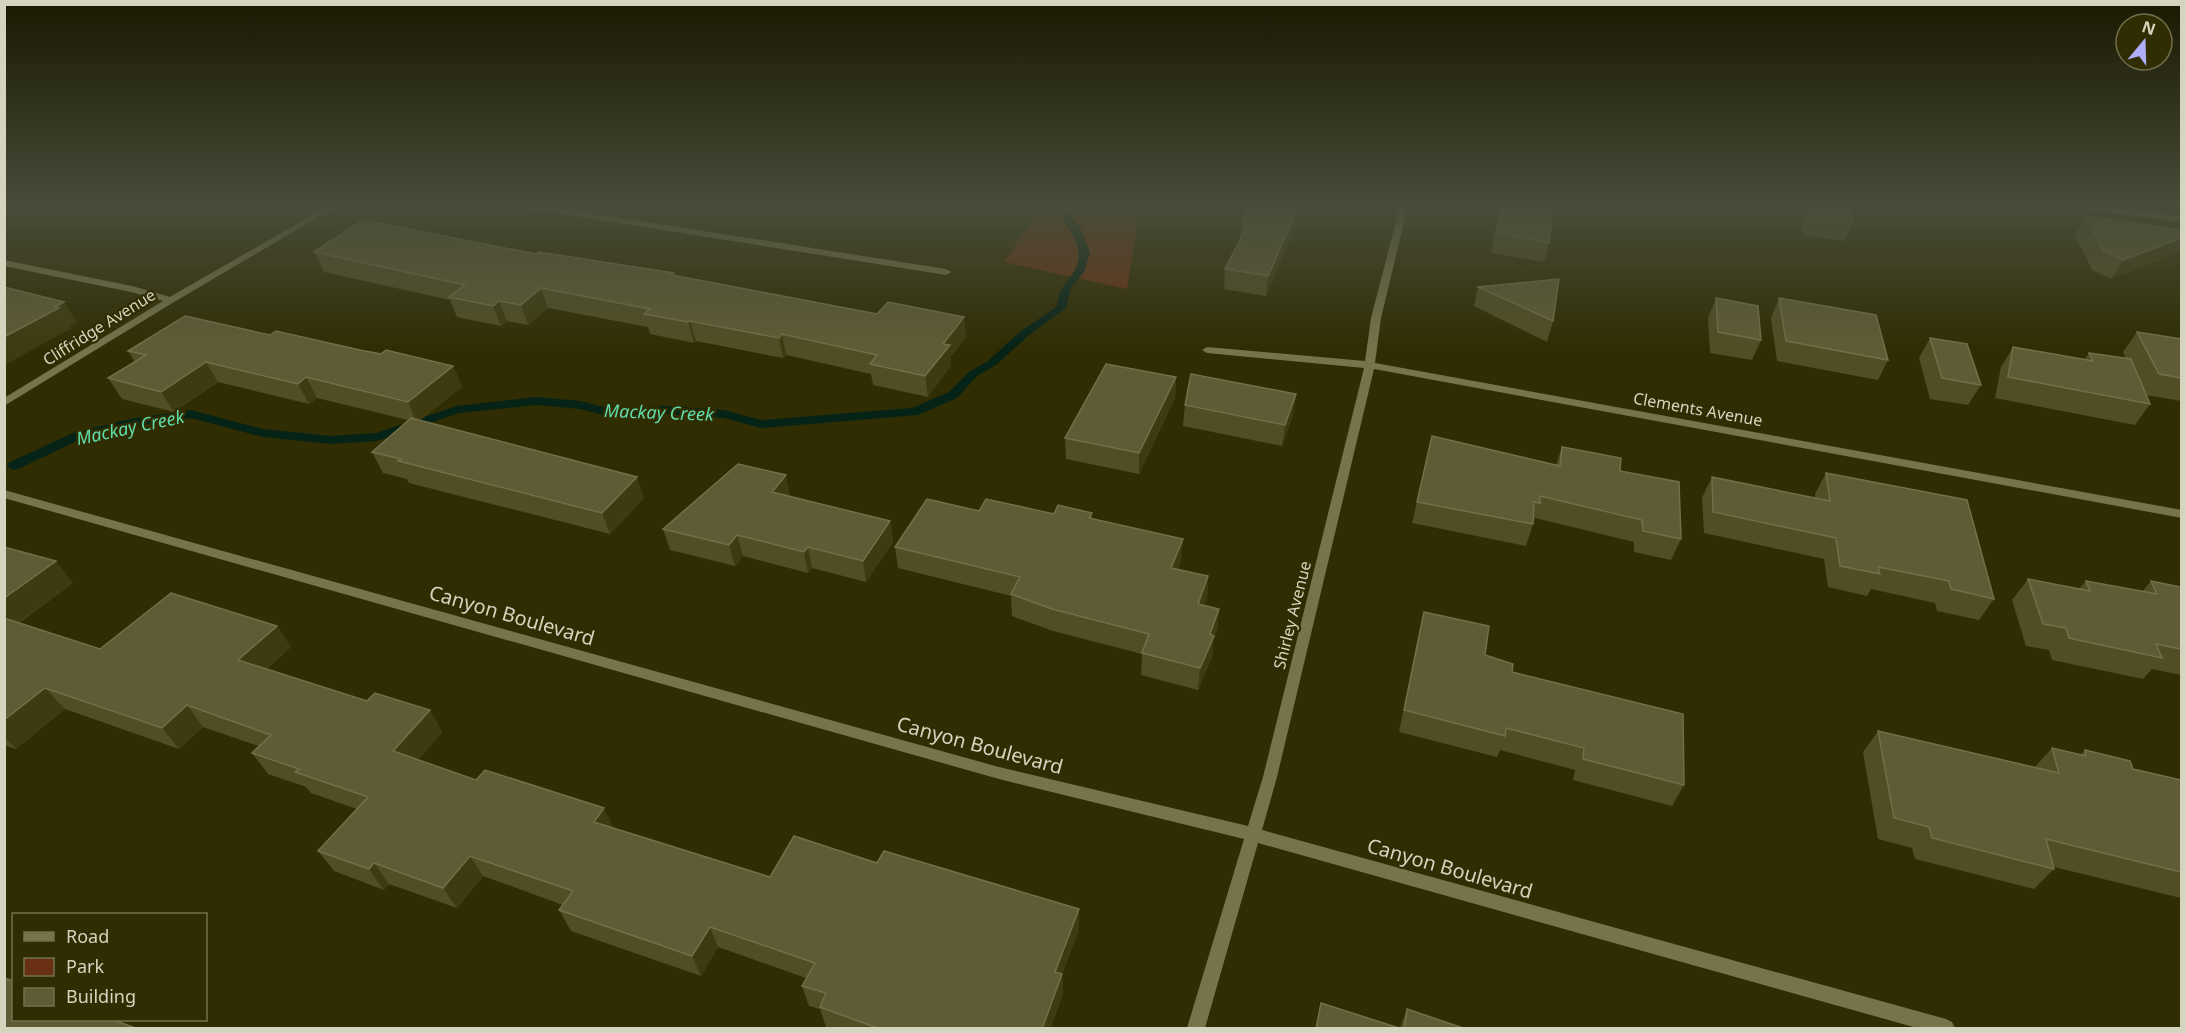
<svg xmlns="http://www.w3.org/2000/svg" width="2186" height="1033" font-family="'Noto Sans',sans-serif">
	<style>
		.green { fill: #6a3013 }
		.lines { fill: none; stroke-linecap: round; stroke-linejoin: round }
		.stream { fill: #062318; fill-rule: evenodd }
		.lane { fill: #77744c; fill-rule: evenodd }
		.street { fill: #77744c; fill-rule: evenodd }
		.wall { fill: #514e25 }
		.shaded-wall { fill: #3e3b10 }
		.building { fill: #5f5c35; stroke: #726f4a; stroke-width: 1.5 }
		.labels { text-anchor: middle; dominant-baseline: central; stroke-width: 4.5; stroke-linejoin: round; paint-order: stroke }
		.street-label { font-size: 16px; fill: #d5d4be; stroke: #302d03 }
		.water-label { font-size: 18px; font-style: italic; fill: #5fdcab; stroke: #302d03 }
		.near-street-label { font-size: 20px; fill: #d5d4be; stroke: #302d03 }
	</style>
	<rect width="100%" height="100%" fill="#302d03"/>
	<path class="green" d="M1042,206h91l6,9 -12,74 -123,-27z"/>
	<g class="lines">
		<path class="stream" d="M1052,206h10l19,23 9,24 -6,19 -13,16 -5,20 -38,28 -32,29 -19,11 -20,22 -39,17 -157,13 -37,-10 -58,-4 -55,3 -31,-8 -44,-4 -77,8 -82,28 -46,3 -68,-7 -72,-19 -61,9 -49,12 -63,30 -5,1 -6,-4 1,-3 65,-30 57,-14 61,-9 72,19 68,7 45,-3 81,-27 79,-9 44,4 31,8 55,-3 58,4 37,10 151,-12 37,-16 20,-20 19,-11 32,-29 36,-25c5,-20 7,-19 17,-34 16,-25 -6,-47 -21,-67z"/>
		<path class="lane" d="M4,260l128,26 42,12 2,2 -5,3 -40,-11 -127,-26z"/>
		<g class="street">
			<path d="M328,206h9l-163,96 -170,104v-8l164,-100z"/>
			<path d="M527,206h18l401,63 5,3 -5,3 -415,-66z"/>
			<path d="M1400,206h8l-27,112 -6,45 807,147v8l-808,-149 -97,408 -15,53 684,189 6,3 3,6h-38l-659,-185 -53,185h-18l57,-189 -245,-60 -995,-281v-8l995,277 249,59 15,-49 101,-409 -157,-15 -5,-3 5,-3 158,14 6,-43z"/>
			<path d="M2078,206h21l83,10v6l-100,-13z"/>
		</g>
	</g>
	<g class="wall">
		<path d="M1243,206h60v4l-37,86 -42,-7 1,-20 16,-31h-1l2,-19 3,-7 -3,-1z"/>
		<path d="M1500,206h53l-4,37 -5,19 -53,-9z"/>
		<path d="M1799,206h51l3,16 -9,19 -40,-6z"/>
		<path d="M2086,216l95,14 -70,49 -19,-9 -17,-35z"/>
		<path d="M314,252l222,2 139,21 291,62 -15,19v9l-23,32 -55,-12 -2,-11 -85,-19 -3,3 -87,-17 -2,2 -44,-9 -2,-7 -100,-19 -20,17 -21,-4 -6,5 -44,-9 -7,-17 -126,-28z"/>
		<path d="M1478,287l75,34 -6,21 -73,-36z"/>
		<path d="M1716,298l45,42 -9,20 -42,-7 -2,-35z"/>
		<path d="M1779,298l109,62 -10,20 -101,-19 -6,-43z"/>
		<path d="M2137,332l44,7v62l-35,-6 4,9 -15,21 -140,-27 6,-31 12,-20 72,12 4,-6 37,6 -3,-7z"/>
		<path d="M270,335l183,31 9,21 -42,33 224,78 -34,36 -201,-51 -2,-4 -24,-6 -11,-21 36,-32 -91,-22 -8,6 -91,-22 -44,30 -52,-13 -14,-21 27,-16 -7,-11z"/>
		<path d="M1930,338l51,47 -13,20 -38,-6 -11,-41z"/>
		<path d="M1176,377l-1,21 -36,76 -73,-15 -1,-21z"/>
		<path d="M1296,394l-3,21 -11,31 -99,-20 2,-21z"/>
		<path d="M1432,436l124,29 6,-18 58,24 61,68 -10,21 -37,-8v-10l-99,-24 -9,28 -114,-23z"/>
		<path d="M1826,473l168,126 -15,21 -42,-9 -2,-8 -64,-14 -4,7 -39,-9 -4,-28 -120,-26 -2,-35 10,-21 103,21v-4z"/>
		<path d="M790,496v1l100,24 3,21 -27,40 -54,-14 -4,5 -65,-17 -8,10 -65,-16 -7,-21z"/>
		<path d="M979,511l75,3 38,-1v5l89,43 -3,8 30,7 -1,21 -3,8 15,4 -2,22 -4,9 -1,17 -14,33 -57,-15 1,-21 -89,-23 -41,-15 -1,-20 -113,-28 -3,-21z"/>
		<path d="M4,547l69,36 -54,40 81,26 191,-2 -24,22 100,32 63,9 12,22 -24,28 195,68 157,49 107,-14 202,46v21l-17,44 1,20 -13,35h-219l-5,-2 -6,-18 -11,-3 -7,-20 4,-8 -88,-31 -17,29 -130,-45 -12,-21 4,-5 -80,-29 -26,32 -68,-24 -5,6 -50,-19 -16,-20 39,-42 -46,-16 -5,-6 -38,-13 -16,-21 6,-7 -55,-19 -24,22 -114,-40 -49,40 -12,-4z"/>
		<path d="M2028,579l51,10 7,-8 56,11 9,-11 30,6v88l-29,-6 -9,10 -91,-19 -3,-10 -23,-4 -14,-46z"/>
		<path d="M1424,612l61,43 27,17 172,113 -12,21 -99,-26 2,-10 -75,-20 -3,7 -98,-25 20,-99z"/>
		<path d="M1878,731l157,36 17,-19 28,7 5,-5 48,19 48,11v118l-127,-31v2l-20,20 -119,-30 -3,-11 -34,-9 -15,-87z"/>
		<path d="M1321,1003l79,25 7,-19 59,20h-151z"/>
	</g>
	<g class="shaded-wall">
		<path d="M1299,206h4v4l-37,86 2,-20z"/>
		<path d="M2181,238v14l-70,27 12,-19z"/>
		<path d="M541,288l7,20 -20,17 -7,-20z"/>
		<path d="M499,301l8,20 -6,5 -8,-20z"/>
		<path d="M64,302l13,20 -7,3 2,3 -67,37 -1,-28z"/>
		<path d="M964,317l2,20 -15,19v9l-23,32 -3,-21 18,-32z"/>
		<path d="M690,321l6,20 -2,2 -6,-21z"/>
		<path d="M782,334l4,21 -3,3 -4,-20z"/>
		<path d="M206,362l12,20 -44,30 -13,-20z"/>
		<path d="M453,366l9,21 -45,36 -9,-21z"/>
		<path d="M306,377l11,21 -8,6 -11,-20z"/>
		<path d="M1176,377l-1,21 -36,76v-21z"/>
		<path d="M1296,394l-3,21 -11,31 3,-21z"/>
		<path d="M786,475l4,21 -13,17 -5,-21z"/>
		<path d="M637,477l7,21 -34,36 -8,-21z"/>
		<path d="M890,521l3,21 -27,40 -3,-21z"/>
		<path d="M737,535l6,21 -8,10 -6,-21z"/>
		<path d="M1183,539l-2,22 -11,28 1,-21z"/>
		<path d="M808,547l4,21 -4,5 -4,-21z"/>
		<path d="M56,561l17,22 -69,50v-35z"/>
		<path d="M1208,576l-1,21 -10,28 1,-21z"/>
		<path d="M1219,609l-2,22 -4,9 -1,17 -14,33 2,-22 10,-34z"/>
		<path d="M277,626l14,21 -38,34 -15,-21z"/>
		<path d="M45,688l20,21 -49,40 -12,-12v-17z"/>
		<path d="M187,705l16,22 -24,22 -17,-21z"/>
		<path d="M430,710l12,22 -35,41 -14,-22z"/>
		<path d="M604,808l10,21 -20,-7z"/>
		<path d="M470,856l13,20 -26,32 -14,-20z"/>
		<path d="M374,863l15,21 -5,6 -15,-21z"/>
		<path d="M1079,909v21l-24,62v-20z"/>
		<path d="M710,927l8,20 -17,29 -9,-20z"/>
		<path d="M1062,974l1,20 -13,35h-8z"/>
	</g>
	<g class="building">
		<path d="M1249,206h50l-31,70 -43,-7 25,-49 -8,-1z"/>
		<path d="M1501,206h52l-4,37 -53,-10z"/>
		<path d="M1810,206h40l3,16 -41,-6z"/>
		<path d="M2086,216l95,14v8l-58,22 -19,-9z"/>
		<path d="M363,220l173,34 3,-2 135,21 -2,2 205,39 11,-12 76,15 -21,27 7,1 -25,31 -55,-12 7,-9 -95,-21 -3,4 -89,-17 -2,1 -44,-8 6,-5 -109,-21 -20,17 -22,-4 -6,5 -44,-9 16,-12 -151,-33z"/>
		<path d="M1559,279l-6,42 -75,-34z"/>
		<path d="M4,287l60,15 -9,5 4,1 -55,29z"/>
		<path d="M1716,298l42,8 3,34 -43,-8z"/>
		<path d="M1779,298l97,17 12,45 -102,-19z"/>
		<path d="M185,316l85,19 6,-4 84,19 21,4 5,-4 67,16 -45,36 -102,-25 -8,7 -92,-22 -45,30 -53,-14 38,-23 -18,-4z"/>
		<path d="M2137,332l44,7v39l-22,-4z"/>
		<path d="M1930,338l37,6 14,41 -39,-7z"/>
		<path d="M2013,347l80,14 -4,-8 42,6 19,45 -142,-27z"/>
		<path d="M1106,364l70,13 -37,76 -74,-15z"/>
		<path d="M1191,374l105,20 -11,31 -100,-20z"/>
		<path d="M411,418l226,59 -35,36 -204,-52 3,-2 -29,-7z"/>
		<path d="M1432,436l128,30 2,-19 59,11 -1,13 59,11 2,57 -38,-8 -1,-11 -102,-24v7l-6,-1 -1,22 -116,-22z"/>
		<path d="M738,464l48,11 -14,17 118,29 -27,40 -55,-14 -4,5 -67,-17 -8,10 -66,-16z"/>
		<path d="M1826,473l141,27 27,99 -43,-10 -2,-8 -71,-14 2,7 -40,-8 -4,-28 -123,-26 -1,-35 118,24z"/>
		<path d="M927,499l52,12 7,-12 68,15 4,-9 34,8 -3,5 94,21 -12,29 37,8 -10,28 21,5 -9,25 4,2 -14,32 -58,-15 7,-19 -97,-25 -41,-15 9,-17 -125,-30z"/>
		<path d="M4,547l52,14 -52,37z"/>
		<path d="M2028,579l62,12 -4,-10 71,13 -6,-13 30,6v62l-25,-5 6,14 -93,-20 -3,-10 -23,-4z"/>
		<path d="M171,593l106,33 -39,34 129,41 8,-8 55,17 -37,41 83,29 9,-10 119,38 -10,14 176,55 24,-41 83,27 7,-12 195,58 -24,63 7,2 -20,55h-162l-60,-22 6,-14 -24,-7 13,-23 -105,-36 -18,29 -133,-46 14,-19 -103,-35 -27,32 -69,-25 -5,6 -51,-18 50,-54 -73,-25 4,-3 -47,-16 19,-18 -84,-30 -25,23 -117,-40 -41,32v-102l96,31z"/>
		<path d="M1424,612l65,14 -4,29 28,9 -1,8 171,42 1,71 -101,-26 1,-11 -78,-20 -1,8 -101,-26z"/>
		<path d="M1878,731l181,42 -7,-25 34,8 -1,-6 45,11 3,8 48,11v92l-135,-33 8,30 -122,-31 -3,-11 -35,-9z"/>
		<path d="M4,978l10,3v39h100l24,9h-134z"/>
		<path d="M1321,1003l81,26h-86z"/>
		<path d="M1407,1009l59,20h-62z"/>
	</g>
	<linearGradient id="sky" x2="0" y2="1"><stop stop-color="#1a1902"/><stop offset="0.59" stop-color="#484c39"/><stop offset="1" stop-color="#484c39" stop-opacity="0"/></linearGradient>
	<rect width="2186" height="350" fill="url(#sky)"/>
	<g class="labels">
		<g class="street-label">
			<text transform="translate(99 327) rotate(-32)">Cliffridge Avenue</text>
			<text transform="translate(1698 409) rotate(10)">Clements Avenue</text>
			<text transform="translate(1292 615) rotate(-76)">Shirley Avenue</text>
		</g>
		<g class="water-label">
			<text transform="translate(659 412) rotate(2)">Mackay Creek</text>
			<text transform="translate(130 427) rotate(-12)">Mackay Creek</text>
		</g>
		<g class="near-street-label">
			<text transform="translate(512 615) rotate(16)">Canyon Boulevard</text>
			<text transform="translate(980 745) rotate(15)">Canyon Boulevard</text>
			<text transform="translate(1450 868) rotate(16)">Canyon Boulevard</text>
		</g>
	</g>
	<rect width="2186" height="1033" fill="none" stroke="#d5d4be" stroke-width="12"/>
	<rect x="12" y="913" width="195" height="108" fill="#302d03" stroke="#72704e" stroke-width="1.5"/>
	<rect x="24" y="932" width="30" height="9" fill="#77744c" stroke="#72704e" stroke-width="1.5"/>
	<text x="66" y="943" font-size="18" fill="#d5d4be">Road</text>
	<rect x="24" y="958" width="30" height="18" fill="#6a3013" stroke="#72704e" stroke-width="1.5"/>
	<text x="66" y="973" font-size="18" fill="#d5d4be">Park</text>
	<rect x="24" y="988" width="30" height="18" fill="#5f5c35" stroke="#72704e" stroke-width="1.5"/>
	<text x="66" y="1003" font-size="18" fill="#d5d4be">Building</text>
	<g transform="translate(2144 42) rotate(19)"><circle r="28" fill="#302d03" stroke="#72704e" stroke-width="1.5"/>
	<path d="M0-4.5L10 22L0 15L-10 22Z" fill="#afaefa"/>
	<text y="-9" font-size="16" font-weight="bold" text-anchor="middle" fill="#d5d4be">N</text>
	</g>
</svg>
